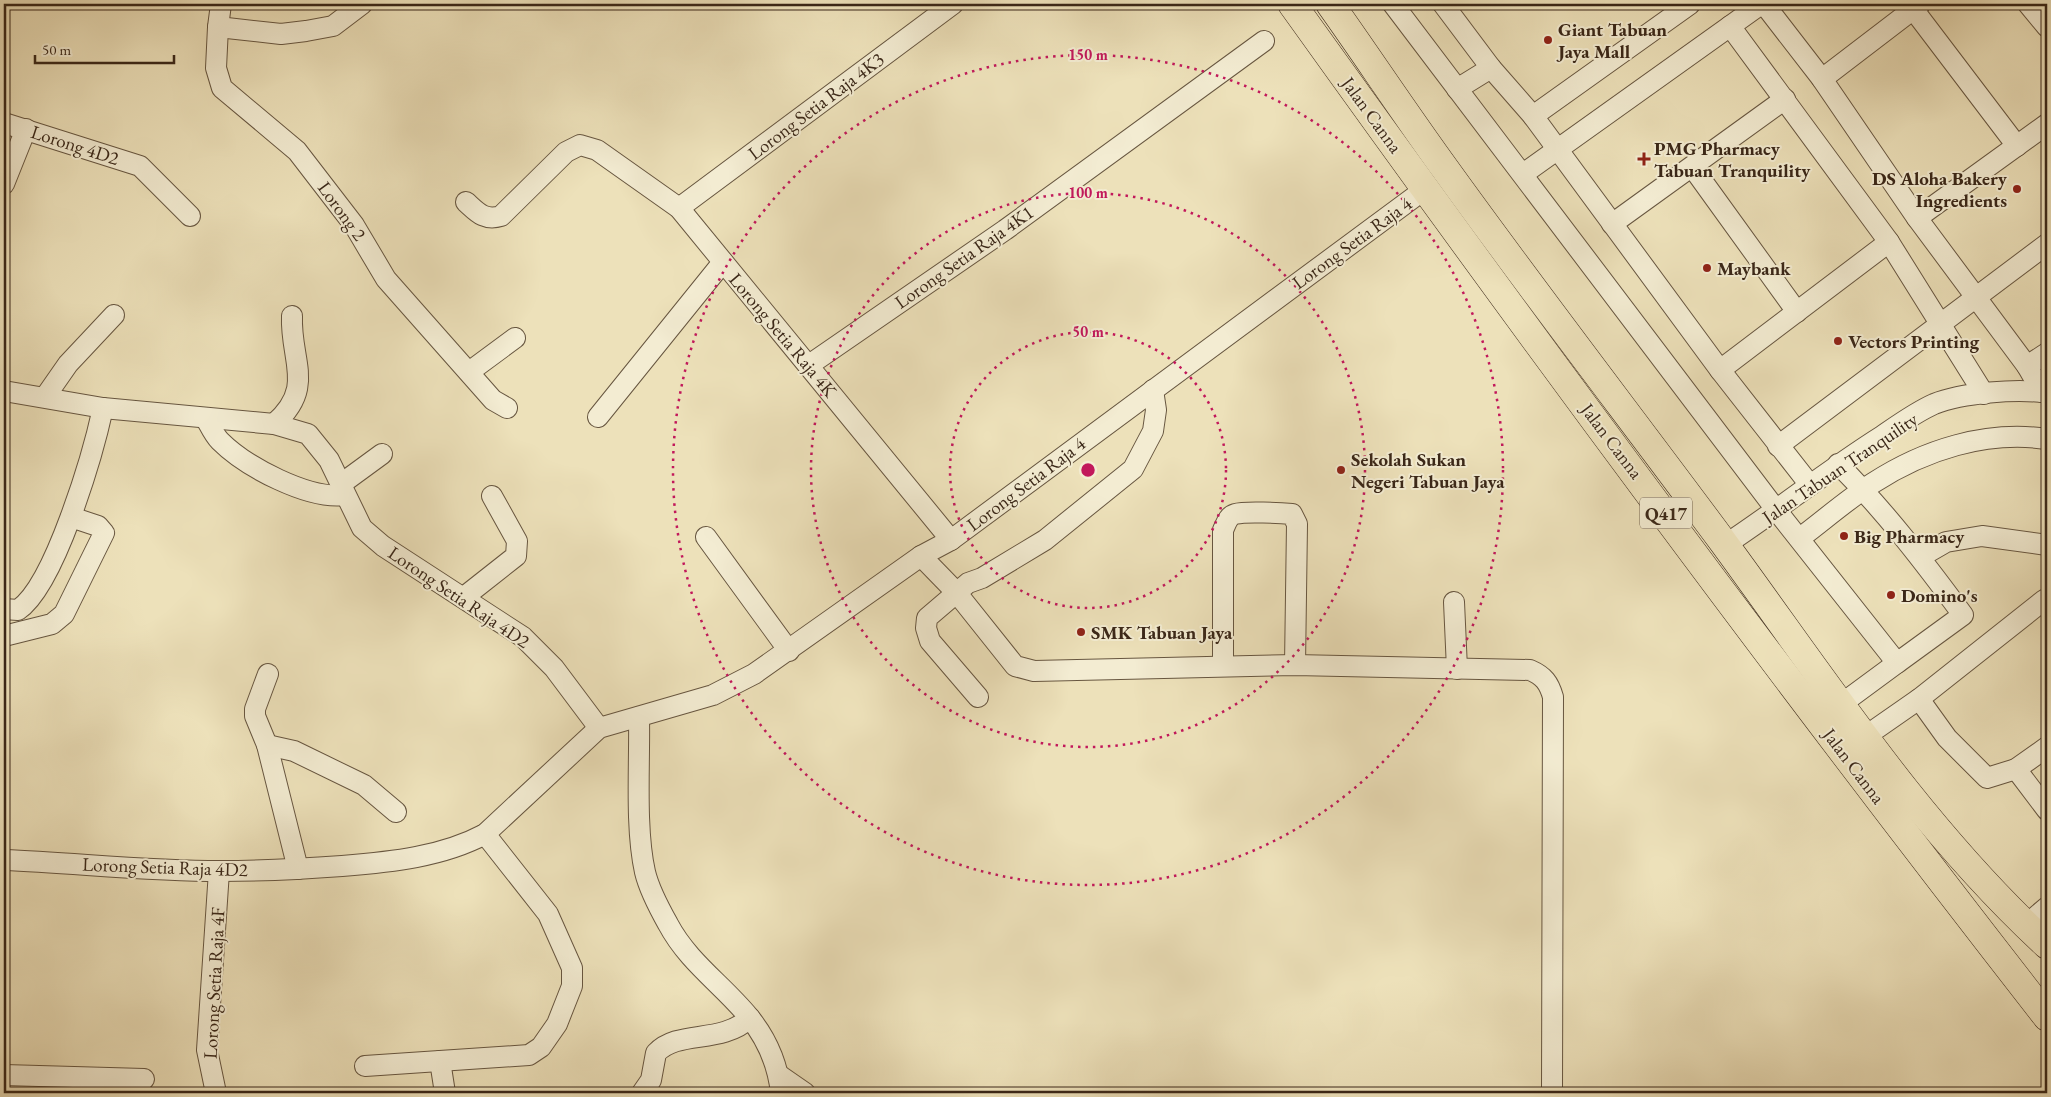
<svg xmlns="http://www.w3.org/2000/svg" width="2051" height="1097" font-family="'EB Garamond',serif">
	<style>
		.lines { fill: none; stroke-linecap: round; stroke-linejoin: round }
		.minor-casing { stroke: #675640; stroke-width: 22 }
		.highway-casing { stroke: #3a2718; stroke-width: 29 }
		.minor { stroke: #f3ecd2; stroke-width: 20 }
		.highway { stroke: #ede1ba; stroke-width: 28 }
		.ring { fill: none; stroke: #c2185b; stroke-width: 2.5; stroke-dasharray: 2.5 5 }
		.poi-dot { fill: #8f2418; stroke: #f3ecd2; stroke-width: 2 }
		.labels { text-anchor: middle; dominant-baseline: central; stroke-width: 4; stroke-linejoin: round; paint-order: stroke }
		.shield { fill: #f3ecd2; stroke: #726250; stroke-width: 1 }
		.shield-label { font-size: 18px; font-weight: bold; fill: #3a2718 }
		.poi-label { font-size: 19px; font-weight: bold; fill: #3a2718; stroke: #f3ecd2; text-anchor: start }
		.street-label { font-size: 19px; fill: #3a2718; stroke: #f3ecd2 }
		.centre { fill: #c2185b; stroke: #f3ecd2; stroke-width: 2.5 }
		.ring-label { font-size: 15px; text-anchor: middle; font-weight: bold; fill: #c2185b; stroke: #f3ecd2; stroke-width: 4; stroke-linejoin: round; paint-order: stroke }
	</style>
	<rect width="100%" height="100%" fill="#ede1ba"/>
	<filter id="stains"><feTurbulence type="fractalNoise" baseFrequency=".004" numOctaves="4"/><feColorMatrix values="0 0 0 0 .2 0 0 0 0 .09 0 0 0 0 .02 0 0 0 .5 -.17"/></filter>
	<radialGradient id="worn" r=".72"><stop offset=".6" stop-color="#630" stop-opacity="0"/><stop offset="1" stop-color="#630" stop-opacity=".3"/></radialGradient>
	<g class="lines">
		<g class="minor-casing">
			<g id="minor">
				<path d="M221,4l-3,23 -2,41 6,20 75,63 57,74 32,54 107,121 14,8"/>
				<path d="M1393,4l384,507 120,152 66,-48c-39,-53 -79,-105 -125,-151"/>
				<path d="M1443,4l48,64 42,48 187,254 90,115"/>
				<path d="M1764,4l58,75 95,139 110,148 15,26"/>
				<path d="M2028,4l19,23"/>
				<path d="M1913,9l104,137"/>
				<path d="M1730,26l159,216 95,152"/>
				<path d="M218,27l63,7 25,-3 27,-5 29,-22"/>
				<path d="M1822,79l98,-75"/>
				<path d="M1457,89l34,-21"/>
				<path d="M1533,116l157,-112"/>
				<path d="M4,123l136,43 50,50"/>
				<path d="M1693,168l104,144"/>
				<path d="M1523,174l238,-170"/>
				<path d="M4,184l22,-55"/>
				<path d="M466,202c11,10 18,19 35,14l65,-64 14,-7 17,5 82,58 272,332"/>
				<path d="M679,208l274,-204"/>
				<path d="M1917,218l130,-94"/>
				<path d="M1612,224l173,-125"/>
				<path d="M809,365l196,-135 259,-189"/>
				<path d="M2027,366l20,-13"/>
				<path d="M1720,370l169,-128"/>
				<path d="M469,372l46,-34"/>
				<path d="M4,391l99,17 171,16 34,10 21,26 33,68 21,18 140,91 31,31 45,60"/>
				<path d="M45,397l23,-33 46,-49"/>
				<path d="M598,417l125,-155"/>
				<path d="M206,419c4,7 8,16 14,22 26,26 89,59 125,54"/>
				<path d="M274,424c42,-37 16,-63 18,-108"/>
				<path d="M1778,446l269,-202"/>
				<path d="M341,484l41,-30"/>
				<path d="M706,537l83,114"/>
				<path d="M1800,538c24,-18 48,-39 73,-55 51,-33 113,-53 174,-44"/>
				<path d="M1725,545c53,-35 103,-75 157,-109 16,-11 34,-24 52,-32 27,-11 84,-16 113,-11"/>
				<path d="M921,556l35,36 59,74 19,5 261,-6 235,5c14,6 19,13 23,27l-1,396"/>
				<path d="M1920,557l26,-15 36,-6 65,9"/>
				<path d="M464,597l52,-41 1,-15 -25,-45"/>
				<path d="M1454,602l3,67"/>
				<path d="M4,609l14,1c37,-25 75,-156 85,-202"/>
				<path d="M4,636l48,-12 12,-10 40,-81 -6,-7 -27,-9"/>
				<path d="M1223,666v-136c3,-6 5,-14 12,-16 10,-3 46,-1 57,0l5,10 -2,141"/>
				<path d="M268,674l-13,35v7l12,29 31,124"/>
				<path d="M978,697l-48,-56 -4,-13 1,-10 41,-35 14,-5 63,-38 88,-71 20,-38 3,-21 -3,-20"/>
				<path d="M1919,699l28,39 40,40 29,-9"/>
				<path d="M1840,705l57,-42"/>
				<path d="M639,717c1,45 -4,111 6,155 4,17 14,36 23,52 20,38 55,61 81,93 18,22 29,49 32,76"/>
				<path d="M1863,738l56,-39 125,-99 3,1"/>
				<path d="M267,745l27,6 70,34 32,27"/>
				<path d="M2047,747l-31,22 31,41"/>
				<path d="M4,860c72,3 144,11 216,11 41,0 82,-2 122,-5 49,-4 100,-9 143,-32l114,-106 114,-33 41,-21 167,-118 30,-16 474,-351"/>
				<path d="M2026,925l21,-18"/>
				<path d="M440,1061l5,32"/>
				<path d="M365,1066l164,-11 12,-8 16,-23 15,-38v-18l-24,-54 -63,-80"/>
				<path d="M4,1075l140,4"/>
				<path d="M779,1075l26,18"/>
				<path d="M216,1093l-9,-43 12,-179"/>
				<path d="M642,1093l9,-13 5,-27c23,-24 64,-8 94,-35"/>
			</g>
		</g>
		<g class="highway-casing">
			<g id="highway">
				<path d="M1292,4c245,342 496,681 755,1013"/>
				<path d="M1330,4c39,55 76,111 116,166 90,125 185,248 277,372 102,139 196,285 324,403"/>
			</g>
		</g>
		<use href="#minor" class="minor"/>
		<use href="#highway" class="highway"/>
	</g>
	<g class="ring">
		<circle cx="1088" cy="470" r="138"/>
		<circle cx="1088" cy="470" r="277"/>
		<circle cx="1088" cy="470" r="415"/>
	</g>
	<g class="poi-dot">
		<circle cx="1548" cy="40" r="5"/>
		<path d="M1641.5 151.5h5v5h5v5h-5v5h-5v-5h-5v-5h5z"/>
		<circle cx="2017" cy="189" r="5"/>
		<circle cx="1707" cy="268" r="5"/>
		<circle cx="1838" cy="341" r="5"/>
		<circle cx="1341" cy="470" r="5"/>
		<circle cx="1844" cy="536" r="5"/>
		<circle cx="1891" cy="595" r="5"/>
		<circle cx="1081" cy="632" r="5"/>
	</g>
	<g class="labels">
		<rect class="shield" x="1640" y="497.5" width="52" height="31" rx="4"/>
		<g class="shield-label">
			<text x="1666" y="513">Q417</text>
		</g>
		<g class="poi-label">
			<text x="1558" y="29">Giant Tabuan<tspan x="1558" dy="22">Jaya Mall</tspan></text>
			<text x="1654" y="148">PMG Pharmacy<tspan x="1654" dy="22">Tabuan Tranquility</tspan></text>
			<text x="2007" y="178" text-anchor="end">DS Aloha Bakery<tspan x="2007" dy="22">Ingredients</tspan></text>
			<text x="1717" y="268">Maybank</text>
			<text x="1848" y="341">Vectors Printing</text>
			<text x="1351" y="459">Sekolah Sukan<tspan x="1351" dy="22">Negeri Tabuan Jaya</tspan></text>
			<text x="1854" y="536">Big Pharmacy</text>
			<text x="1901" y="595">Domino's</text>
			<text x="1091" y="632">SMK Tabuan Jaya</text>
		</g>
		<g class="street-label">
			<text transform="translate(816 106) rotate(-37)">Lorong Setia Raja 4K3</text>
			<text transform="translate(1372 115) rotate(54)">Jalan Canna</text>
			<text transform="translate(75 145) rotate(18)">Lorong 4D2</text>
			<text transform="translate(342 211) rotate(54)">Lorong 2</text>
			<text transform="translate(1352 243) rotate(-36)">Lorong Setia Raja 4</text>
			<text transform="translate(964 257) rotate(-35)">Lorong Setia Raja 4K1</text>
			<text transform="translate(783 335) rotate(50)">Lorong Setia Raja 4K</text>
			<text transform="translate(1612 441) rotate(53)">Jalan Canna</text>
			<text transform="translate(1840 468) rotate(-34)">Jalan Tabuan Tranquility</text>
			<text transform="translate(1026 484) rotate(-37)">Lorong Setia Raja 4</text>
			<text transform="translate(459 597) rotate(34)">Lorong Setia Raja 4D2</text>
			<text transform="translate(1854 766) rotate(53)">Jalan Canna</text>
			<text transform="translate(165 867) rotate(2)">Lorong Setia Raja 4D2</text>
			<text transform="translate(214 983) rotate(-87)">Lorong Setia Raja 4F</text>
		</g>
	</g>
	<circle cx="1088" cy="470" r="8" class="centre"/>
	<g class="ring-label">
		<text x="1088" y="60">150 m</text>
		<text x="1088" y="198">100 m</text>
		<text x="1088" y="337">50 m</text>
	</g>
	<rect width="2051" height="1097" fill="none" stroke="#ede1ba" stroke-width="20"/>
	<rect x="5" y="5" width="2041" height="1087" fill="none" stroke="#3a2718" stroke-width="2.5"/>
	<rect x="10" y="10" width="2031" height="1077" fill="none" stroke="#3a2718"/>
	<path d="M35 55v8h139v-8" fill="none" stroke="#3a2718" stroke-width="2.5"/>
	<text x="42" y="55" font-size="15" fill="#3a2718" stroke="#f3ecd2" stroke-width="4" paint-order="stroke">50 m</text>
	<rect width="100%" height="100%" filter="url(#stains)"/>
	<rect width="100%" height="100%" fill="url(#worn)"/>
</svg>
